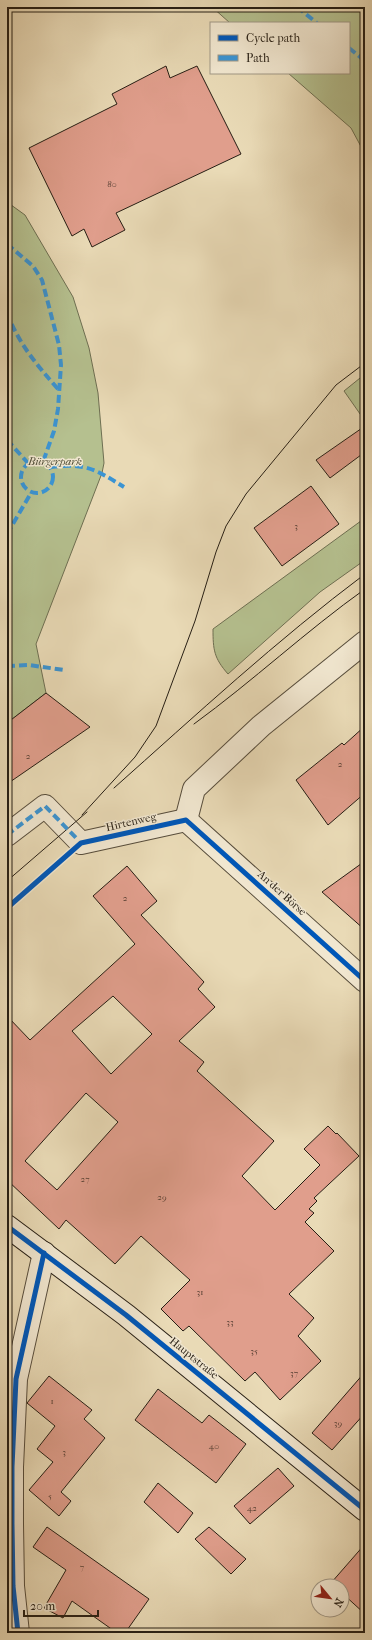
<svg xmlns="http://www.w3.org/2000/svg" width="372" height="1640" font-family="'IM FELL French Canon',serif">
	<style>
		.green { fill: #b5c08f; stroke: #6e6f52 }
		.building { fill: #e09e8c; stroke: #261e14; fill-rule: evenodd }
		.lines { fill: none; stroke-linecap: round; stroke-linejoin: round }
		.street-casing { stroke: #574d3c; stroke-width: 24 }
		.secondary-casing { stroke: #261e14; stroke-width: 24 }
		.street { stroke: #f1e7d0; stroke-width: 22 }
		.secondary { stroke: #f1e7d0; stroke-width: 22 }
		.tram { stroke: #261e14; stroke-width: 1 }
		.quiet { stroke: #3b94d3; stroke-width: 4; stroke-dasharray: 8 4; stroke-linecap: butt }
		.cycleway-casing { stroke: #f1e7d0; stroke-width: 8 }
		.cycleway { stroke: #0057b8; stroke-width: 5 }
		.labels { text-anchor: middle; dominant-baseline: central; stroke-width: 3; stroke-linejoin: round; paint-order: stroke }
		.number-label { font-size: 9px; fill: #543e32 }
		.park-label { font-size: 11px; font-style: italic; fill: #514f39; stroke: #f1e7d0 }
		.street-label { font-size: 11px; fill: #261e14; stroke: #f1e7d0 }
	</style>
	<rect width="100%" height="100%" fill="#e9dab6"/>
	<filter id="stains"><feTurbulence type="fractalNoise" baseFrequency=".005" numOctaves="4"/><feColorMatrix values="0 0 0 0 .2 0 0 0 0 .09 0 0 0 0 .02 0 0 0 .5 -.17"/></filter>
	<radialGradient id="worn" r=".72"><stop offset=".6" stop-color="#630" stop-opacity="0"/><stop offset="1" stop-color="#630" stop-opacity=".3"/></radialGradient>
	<g class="green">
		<path d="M212,7h153v147l-14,-26 -63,-55h61v-50h-119z"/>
		<path d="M7,202l18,13 48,82 16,51 9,45 6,70 -2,10 -66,171 10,49 -39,30z"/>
		<path d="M365,374v47l-21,-30z"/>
		<path d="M365,518v42l-45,32 -92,82c-14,-16 -15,-24 -15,-45z"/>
	</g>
	<g class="building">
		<path d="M166,66l4,12 27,-12 44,88 -125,59 9,17 -33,17 -8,-18 -12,7 -43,-88 88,-44 -5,-10z"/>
		<path d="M365,426v26l-35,26 -14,-18z"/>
		<path d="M311,486l28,38 -57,42 -28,-38z"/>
		<path d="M46,693l44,34 -83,57v-61z"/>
		<path d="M365,726v67l-37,32 -32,-45 46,-37 2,2z"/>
		<path d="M365,861v69l-43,-38z"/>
		<path d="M127,866l30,35 -16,14 63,67 -6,7 17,18 -36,34 25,21 -7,9 77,70 -32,35 33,34 45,-45 -16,-16 24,-23 8,8 1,-1 22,23 -45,42 3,3 -8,8 5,4 -9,9 29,29 -45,43 25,24 -16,18 23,25 -41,39 -25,-28 -10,9 -56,-55 -6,5 -22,-22 29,-29 -49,-44 -26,28 -49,-44 -7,9 -52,-49v-164l23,24 105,-96 -42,-48zM113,996l39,38 -41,40 -39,-43zM86,1093l32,29 -61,68 -32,-29z"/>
		<path d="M365,1372v41l-33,37 -20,-17z"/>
		<path d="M49,1376l43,34 -8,9 21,19 -44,54 10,9 -12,15 -30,-26 24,-28 -16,-13 18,-23 -28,-23z"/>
		<path d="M158,1389l44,34 7,-8 37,29 -30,39 -81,-63z"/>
		<path d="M278,1468l16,18 -44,38 -16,-18z"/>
		<path d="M158,1483l35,30 -15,20 -34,-31z"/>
		<path d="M47,1527l102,72 -24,34h-8l-45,-32 -9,17 -19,-10 22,-38 -33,-23z"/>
		<path d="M209,1527l37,32 -15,15 -36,-35z"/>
		<path d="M365,1544v70l-23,-21v-7h-8l-3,-3z"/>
	</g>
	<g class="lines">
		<g class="street-casing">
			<g id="street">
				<path d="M186,820l8,-31 67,-63 104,-84"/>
				<path d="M186,820l179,161"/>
				<path d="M7,835l38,-29 36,37 105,-23"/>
				<path d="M18,1633l-5,-47 -1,-62v-57l4,-88 28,-126"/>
			</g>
		</g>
		<g class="secondary-casing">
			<path id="secondary" d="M7,1226l119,89 239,195"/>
		</g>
		<use href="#street" class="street"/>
		<use href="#secondary" class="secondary"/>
		<g class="tram">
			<path d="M194,724c59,-43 112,-93 171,-135"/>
			<path d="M114,788c82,-73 163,-148 251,-214"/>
			<path d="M82,815l53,-58 21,-31 39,-105 21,-69 10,-26 20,-32 90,-109 29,-22"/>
			<path d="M7,881l80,-69"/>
		</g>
		<g class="quiet">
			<path d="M297,7l20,16"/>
			<path d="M349,48l16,13"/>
			<path d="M7,244l26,22 9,14 17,65 2,20 -3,44 -4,22 -11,31"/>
			<path d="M7,313c12,31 29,51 51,76"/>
			<path d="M7,440l21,23"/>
			<circle cx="37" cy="477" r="16"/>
			<path d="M51,467c35,-4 44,2 73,20"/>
			<path d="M7,534l24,-41"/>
			<path d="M7,666l22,-1 35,5"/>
			<path d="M7,835l38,-29 36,37h2"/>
		</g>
		<g class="cycleway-casing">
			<g id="cycleway">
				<path d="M7,908l74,-65 105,-23 179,161"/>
				<path d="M7,1226l119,89 239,195"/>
				<path d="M18,1633l-5,-47 -1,-62v-57l4,-88 28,-126"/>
			</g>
		</g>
		<use href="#cycleway" class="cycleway"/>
	</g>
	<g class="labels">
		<g class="number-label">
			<text x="112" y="184">80</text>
			<text x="296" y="526">3</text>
			<text x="28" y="756">2</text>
			<text x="340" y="764">2</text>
			<text x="125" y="898">2</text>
			<text x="85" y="1179">27</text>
			<text x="162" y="1197">29</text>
			<text x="200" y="1292">31</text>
			<text x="230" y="1322">33</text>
			<text x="254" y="1351">35</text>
			<text x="294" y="1373">37</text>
			<text x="52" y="1401">1</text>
			<text x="338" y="1423">39</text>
			<text x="214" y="1446">40</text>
			<text x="64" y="1452">3</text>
			<text x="50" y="1496">5</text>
			<text x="252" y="1508">42</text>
			<text x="82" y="1567">7</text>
		</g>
		<g class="park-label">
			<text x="55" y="461">Bürgerpark</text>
		</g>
		<g class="street-label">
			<text transform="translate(131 822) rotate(-13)">Hirtenweg</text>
			<text transform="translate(282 893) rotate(42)">An der Börse</text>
			<text transform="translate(194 1358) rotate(39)">Hauptstraße</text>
		</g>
	</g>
	<rect width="372" height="1640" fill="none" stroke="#e9dab6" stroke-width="24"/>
	<rect x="8" y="8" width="356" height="1624" fill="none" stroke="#261e14" stroke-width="2"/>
	<rect x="12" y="12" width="348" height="1616" fill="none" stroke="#261e14"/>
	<rect x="210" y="22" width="140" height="52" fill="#f1e7d0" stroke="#a09785"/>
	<rect x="218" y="35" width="20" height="6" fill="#0057b8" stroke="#a09785"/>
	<text x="246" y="42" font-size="12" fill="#261e14">Cycle path</text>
	<rect x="218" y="55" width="20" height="6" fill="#3b94d3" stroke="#a09785"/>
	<text x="246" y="62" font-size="12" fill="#261e14">Path</text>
	<g transform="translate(330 1598) rotate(119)"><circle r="19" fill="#f1e7d0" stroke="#a09785"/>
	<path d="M0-3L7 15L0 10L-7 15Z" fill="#8f2418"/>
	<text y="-6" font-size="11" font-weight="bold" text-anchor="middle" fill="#261e14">N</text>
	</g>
	<path d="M24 1610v6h74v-6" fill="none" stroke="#261e14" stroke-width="2"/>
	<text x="30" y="1610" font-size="12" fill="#261e14" stroke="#f1e7d0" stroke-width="3" paint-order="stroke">20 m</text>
	<rect width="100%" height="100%" filter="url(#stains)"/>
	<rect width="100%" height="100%" fill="url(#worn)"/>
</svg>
